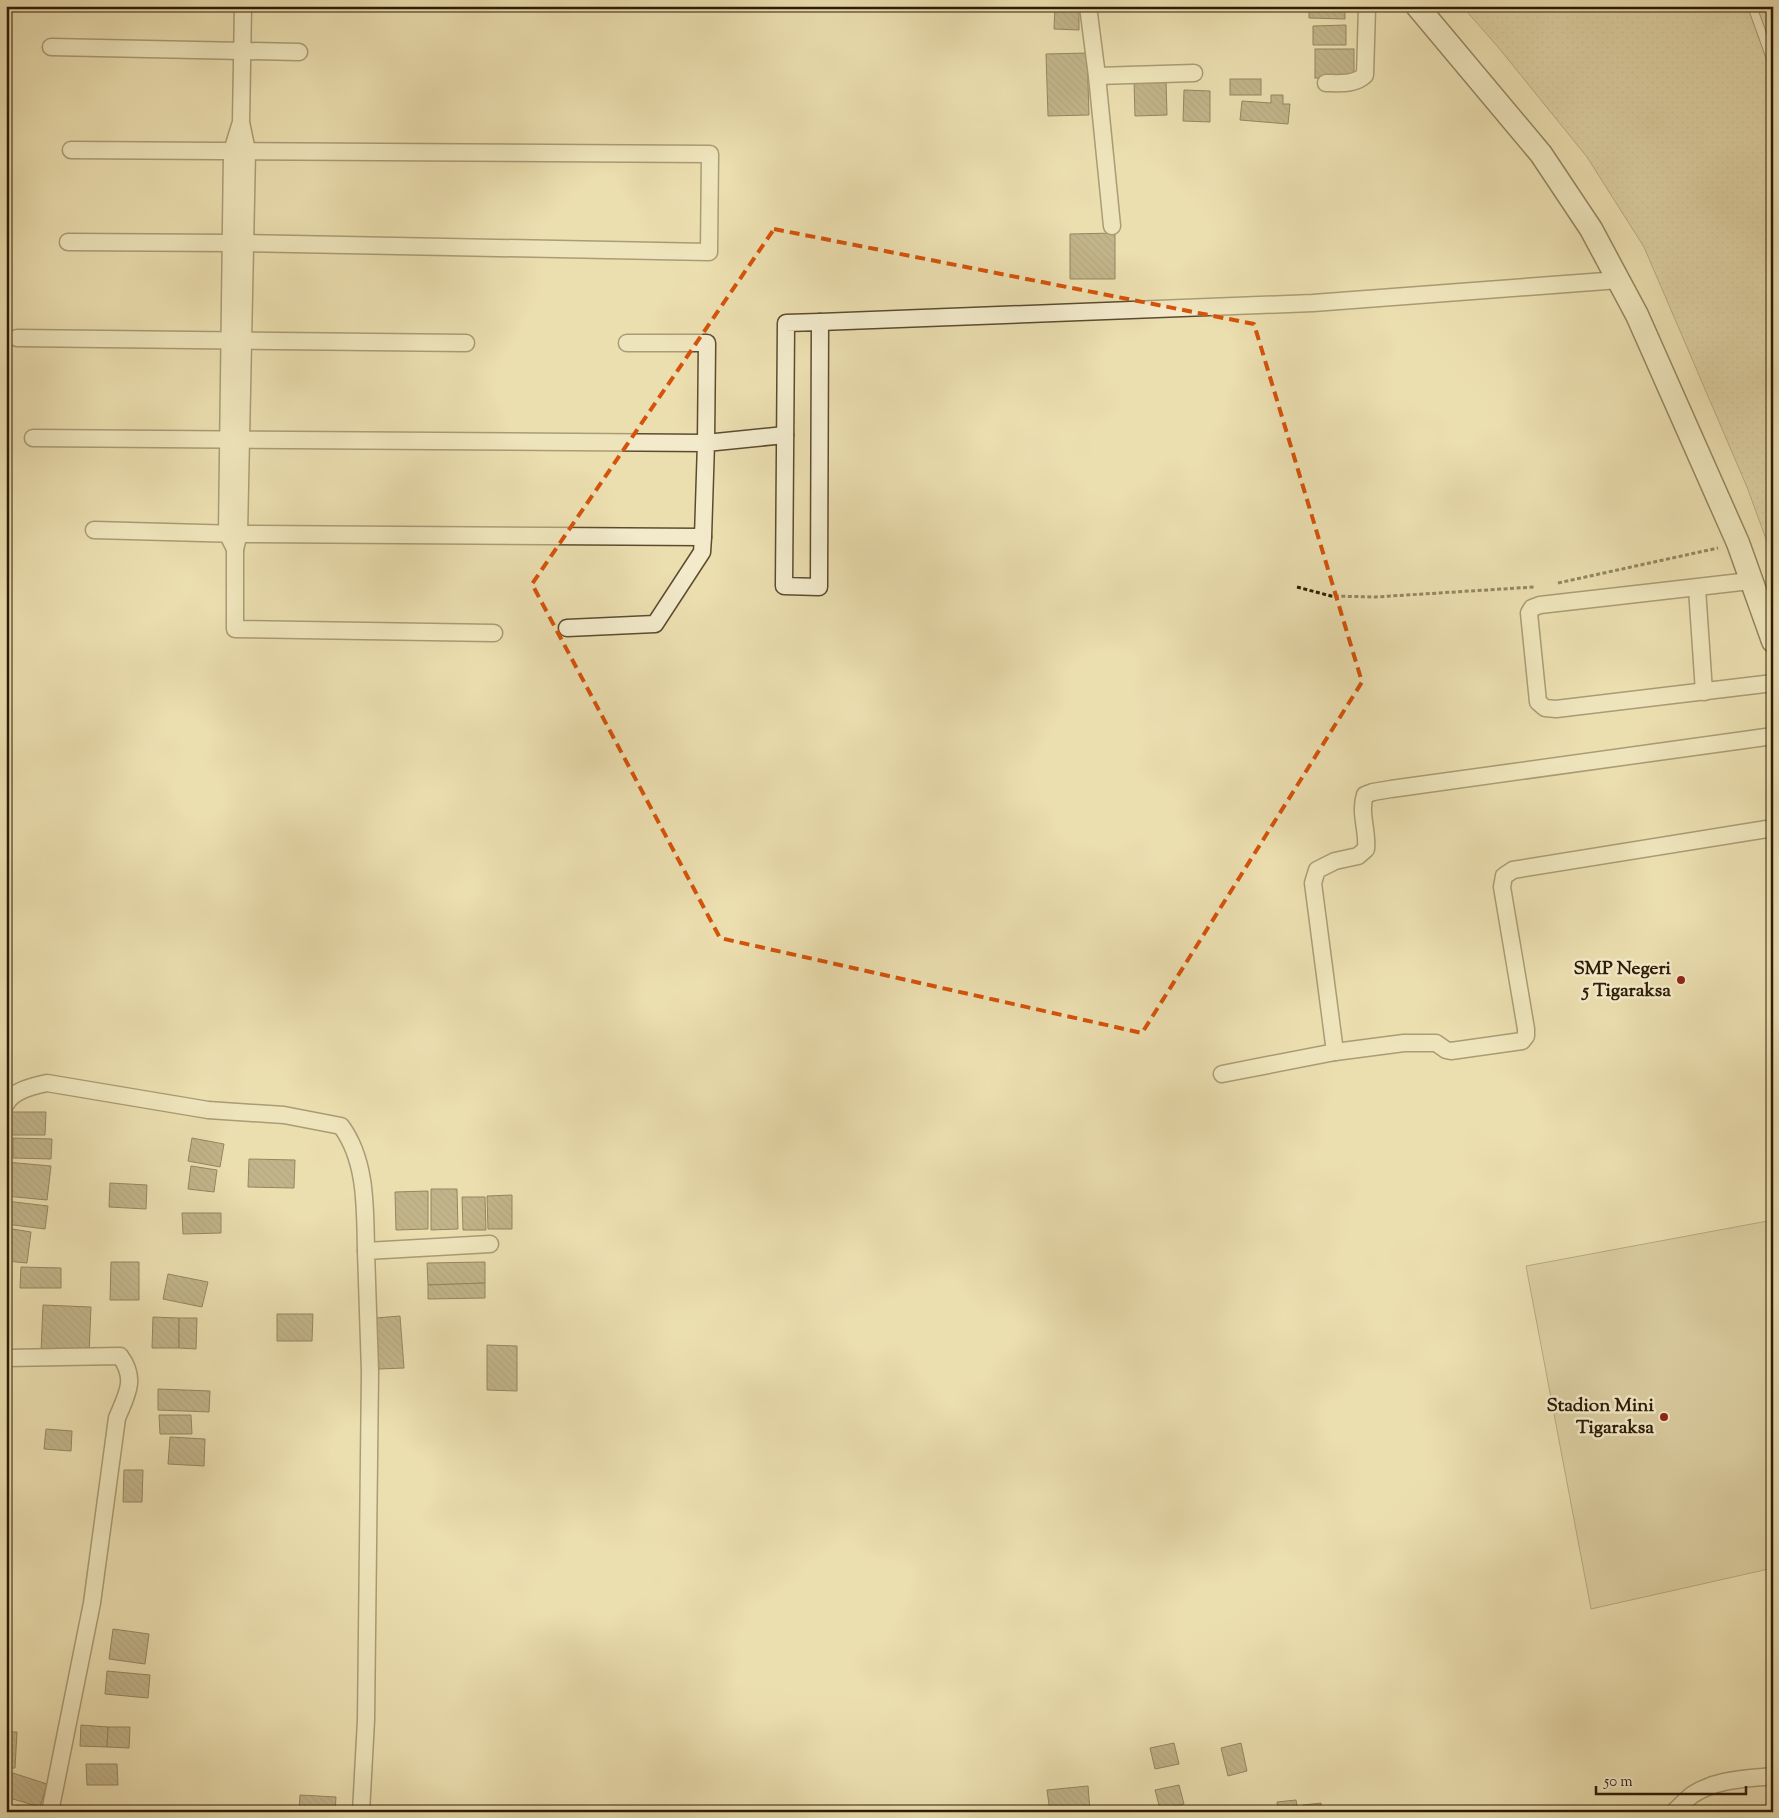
<svg xmlns="http://www.w3.org/2000/svg" width="1779" height="1818" font-family="'Sorts Mill Goudy',serif">
	<style>
		.grass { fill: url(#grass-dots); stroke: #7c6c4b }
		.pitch { fill: #cbbd92; stroke: #7c6c4b }
		.building { fill: url(#building-back-hatch); stroke: #2d1c04 }
		.lines { fill: none; stroke-linecap: round; stroke-linejoin: round }
		.lane-casing { stroke: #5c4c2f; stroke-width: 10 }
		.street-casing { stroke: #5c4c2f; stroke-width: 19 }
		.secondary-casing { stroke: #2d1c04; stroke-width: 25 }
		.path { stroke: #2d1c04; stroke-width: 3; stroke-dasharray: 4 2.5; stroke-linecap: butt }
		.lane { stroke: #f2eacb; stroke-width: 8 }
		.street { stroke: #f2eacb; stroke-width: 16 }
		.secondary { stroke: #f2eacb; stroke-width: 22 }
		.marked { fill: none; stroke: #d5530b; stroke-width: 4; stroke-dasharray: 10 6; stroke-linejoin: round }
		.poi-dot { fill: #8f2418; stroke: #f2eacb; stroke-width: 2 }
		.labels { text-anchor: middle; dominant-baseline: central; stroke-width: 5; stroke-linejoin: round; paint-order: stroke }
		.poi-label { font-size: 19px; font-weight: bold; fill: #2d1c04; stroke: #f2eacb; text-anchor: end }
	</style>
	<defs>
		<pattern id="grass-dots" width="8" height="8" patternUnits="userSpaceOnUse" patternTransform="scale(1.25)"><rect width="8" height="8" fill="#cbbd92"/><path d="M2 2h.1M6 6h.1" fill="none" stroke="#afa27c" stroke-width="1.8" stroke-linecap="round"/></pattern>
		<pattern id="building-back-hatch" width="6" height="6" patternUnits="userSpaceOnUse" patternTransform="scale(1.25)"><rect width="6" height="6" fill="#90815d"/><path d="M-1 5l2 2M0 0l6 6M5-1l2 2" fill="none" stroke="#76694b"/></pattern>
	</defs>
	<rect width="100%" height="100%" fill="#ebdeaf"/>
	<filter id="stains"><feTurbulence type="fractalNoise" baseFrequency=".004" numOctaves="4"/><feColorMatrix values="0 0 0 0 .2 0 0 0 0 .09 0 0 0 0 .02 0 0 0 .5 -.17"/></filter>
	<radialGradient id="worn" r=".72"><stop offset=".6" stop-color="#630" stop-opacity="0"/><stop offset="1" stop-color="#630" stop-opacity=".3"/></radialGradient>
	<path class="grass" d="M1462,6h311v552l-26,-71 -103,-240 -57,-90 -89,-110z"/>
	<path class="pitch" d="M1773,1220v348l-182,41 -65,-343z"/>
	<g class="building">
		<path d="M1055,6h24v24l-25,-1z"/>
		<path d="M1309,6h36v13l-36,-1z"/>
		<path d="M1346,25v20h-33v-19z"/>
		<rect x="1315" y="49" width="39" height="29"/>
		<path d="M1087,53l2,62 -41,1 -2,-62z"/>
		<rect x="1230" y="79" width="31" height="16"/>
		<path d="M1166,80l1,35 -32,1 -1,-35z"/>
		<path d="M1184,90l26,1v31l-27,-1z"/>
		<path d="M1271,95h12v9h7l-2,20 -48,-4 2,-19 29,2z"/>
		<path d="M1115,233v46h-45v-45z"/>
		<path d="M11,1112h35l-1,23h-34z"/>
		<path d="M13,1138l39,1 -1,20 -38,-1z"/>
		<path d="M192,1138l32,6 -4,23 -32,-6z"/>
		<path d="M249,1159l46,1 -1,28 -46,-1z"/>
		<path d="M6,1162l45,4 -4,34 -41,-4z"/>
		<path d="M191,1166l26,4 -3,22 -26,-3z"/>
		<path d="M110,1183l37,2 -1,24 -37,-2z"/>
		<path d="M431,1189h26l1,40 -27,1z"/>
		<path d="M428,1191v38l-32,1 -1,-38z"/>
		<path d="M512,1195v34h-24l-1,-33z"/>
		<path d="M462,1197h23l1,33h-23z"/>
		<path d="M6,1201l42,5 -3,23 -39,-5z"/>
		<path d="M182,1213h39v20l-38,1z"/>
		<path d="M6,1228l25,4 -4,31 -21,-2z"/>
		<path d="M111,1262h28v38h-29z"/>
		<path d="M485,1262v21l-57,2 -1,-22z"/>
		<path d="M21,1267l40,1v20h-41z"/>
		<path d="M168,1274l40,8 -6,25 -39,-8z"/>
		<path d="M485,1283v15l-57,1v-14z"/>
		<path d="M43,1305l48,2 -2,47 -48,-2z"/>
		<path d="M277,1314h36l-1,27h-35z"/>
		<path d="M400,1316l4,52 -25,1 -3,-51z"/>
		<path d="M153,1317l26,1v30h-27z"/>
		<path d="M179,1318h18l-1,31 -17,-1z"/>
		<path d="M487,1345l30,1v45l-30,-1z"/>
		<path d="M158,1389l52,2 -1,21 -51,-2z"/>
		<path d="M159,1415h32l1,19h-32z"/>
		<path d="M46,1429l26,2 -1,20 -27,-2z"/>
		<path d="M170,1437l35,2 -1,27 -36,-2z"/>
		<path d="M124,1470h19l-1,32h-19z"/>
		<path d="M113,1629l36,5 -4,30 -36,-5z"/>
		<path d="M107,1671l43,4 -2,23 -43,-4z"/>
		<path d="M81,1725l27,2 -1,20 -27,-1z"/>
		<path d="M108,1727h22l-1,21 -22,-1z"/>
		<path d="M6,1732h11l-2,36h-9z"/>
		<path d="M1174,1743l5,21 -24,5 -5,-21z"/>
		<path d="M1241,1743l6,28 -19,5 -7,-28z"/>
		<path d="M86,1764h31l1,21h-31z"/>
		<path d="M13,1773l34,11 -7,23 -34,-10z"/>
		<path d="M1179,1785l5,19 -24,5 -5,-19z"/>
		<path d="M1088,1786l2,25 -40,1 -3,-22z"/>
		<path d="M300,1795l36,2 -1,15h-36z"/>
		<path d="M1296,1800l2,12h-20l-1,-10z"/>
		<path d="M1321,1803l1,9h-18l-1,-7z"/>
		<path d="M17,1805l22,7h-24z"/>
	</g>
	<g class="lines">
		<g class="lane-casing">
			<path id="lane" d="M1752,6l21,58"/>
		</g>
		<g class="street-casing">
			<g id="street">
				<path d="M1088,6l9,70 15,150"/>
				<path d="M51,47l248,5"/>
				<path d="M1097,76l97,-3"/>
				<path d="M1326,83c13,0 29,2 39,-8l2,-67 2,-2"/>
				<path d="M241,122l-9,29 -5,382 8,16 4,-15 8,-383 -6,-29 2,-116"/>
				<path d="M71,150l639,4 -1,98 -464,-9"/>
				<path d="M68,242l163,1"/>
				<path d="M820,322l493,-19 306,-23"/>
				<path d="M820,322l-1,265 -35,-1 2,-263z"/>
				<path d="M17,338l449,5"/>
				<path d="M33,438l673,5 1,-100h-80"/>
				<path d="M94,530l145,4 464,3 3,-94 79,-8"/>
				<path d="M235,549v80l259,4"/>
				<path d="M1750,581l-210,24 -8,3 -3,5 9,89 7,6 11,1 217,-26"/>
				<path d="M1697,588l7,104"/>
				<path d="M567,628l88,-4 47,-72 1,-15"/>
				<path d="M1335,1052l-22,-169 4,-13 18,-9 23,-5 8,-7c2,-18 -7,-36 -1,-54l8,-3 18,-3 382,-53"/>
				<path d="M1222,1074l113,-22 69,-9h32l10,7 5,1 71,-10 4,-5v-7l-24,-142 2,-11 9,-6 260,-42"/>
				<path d="M6,1104c7,-14 28,-18 41,-21l161,27 76,5 57,11c26,35 24,83 25,125"/>
				<path d="M6,1358l114,-2c17,23 7,38 -3,62l-25,185 -42,209"/>
				<path d="M361,1812l5,-92 4,-348 -4,-121 124,-7"/>
				<path d="M1674,1812c6,-6 12,-12 18,-17 24,-16 53,-16 81,-19"/>
			</g>
		</g>
		<g class="secondary-casing">
			<path id="secondary" d="M1417,6l124,148 50,75 46,86 101,228 35,98"/>
		</g>
		<g class="path">
			<path d="M1558,583l160,-35"/>
			<path d="M1297,587l34,9 44,1 159,-10"/>
		</g>
		<use href="#lane" class="lane"/>
		<use href="#street" class="street"/>
		<use href="#secondary" class="secondary"/>
	</g>
	<path d="M0 0H1779V1818H0ZM774,229l480,95 108,358 -220,351 -422,-95 -188,-354z" fill="#ebdeaf" fill-opacity=".55" fill-rule="evenodd"/>
	<path class="marked" d="M774,229l480,95 108,358 -220,351 -422,-95 -188,-354z"/>
	<g class="poi-dot">
		<circle cx="1681" cy="980" r="5"/>
		<circle cx="1664" cy="1417" r="5"/>
	</g>
	<g class="labels">
		<g class="poi-label">
			<text x="1671" y="969">SMP Negeri<tspan x="1671" dy="22">5 Tigaraksa</tspan></text>
			<text x="1654" y="1406">Stadion Mini<tspan x="1654" dy="22">Tigaraksa</tspan></text>
		</g>
	</g>
	<rect width="1779" height="1818" fill="none" stroke="#ebdeaf" stroke-width="25"/>
	<rect x="8" y="8" width="1764" height="1803" fill="none" stroke="#2d1c04" stroke-width="2.5"/>
	<rect x="12" y="12" width="1754" height="1793" fill="none" stroke="#2d1c04"/>
	<path d="M1596 1786v8h150v-8" fill="none" stroke="#2d1c04" stroke-width="2.5"/>
	<text x="1604" y="1786" font-size="15" fill="#2d1c04" stroke="#f2eacb" stroke-width="4" paint-order="stroke">50 m</text>
	<rect width="100%" height="100%" filter="url(#stains)"/>
	<rect width="100%" height="100%" fill="url(#worn)"/>
</svg>
